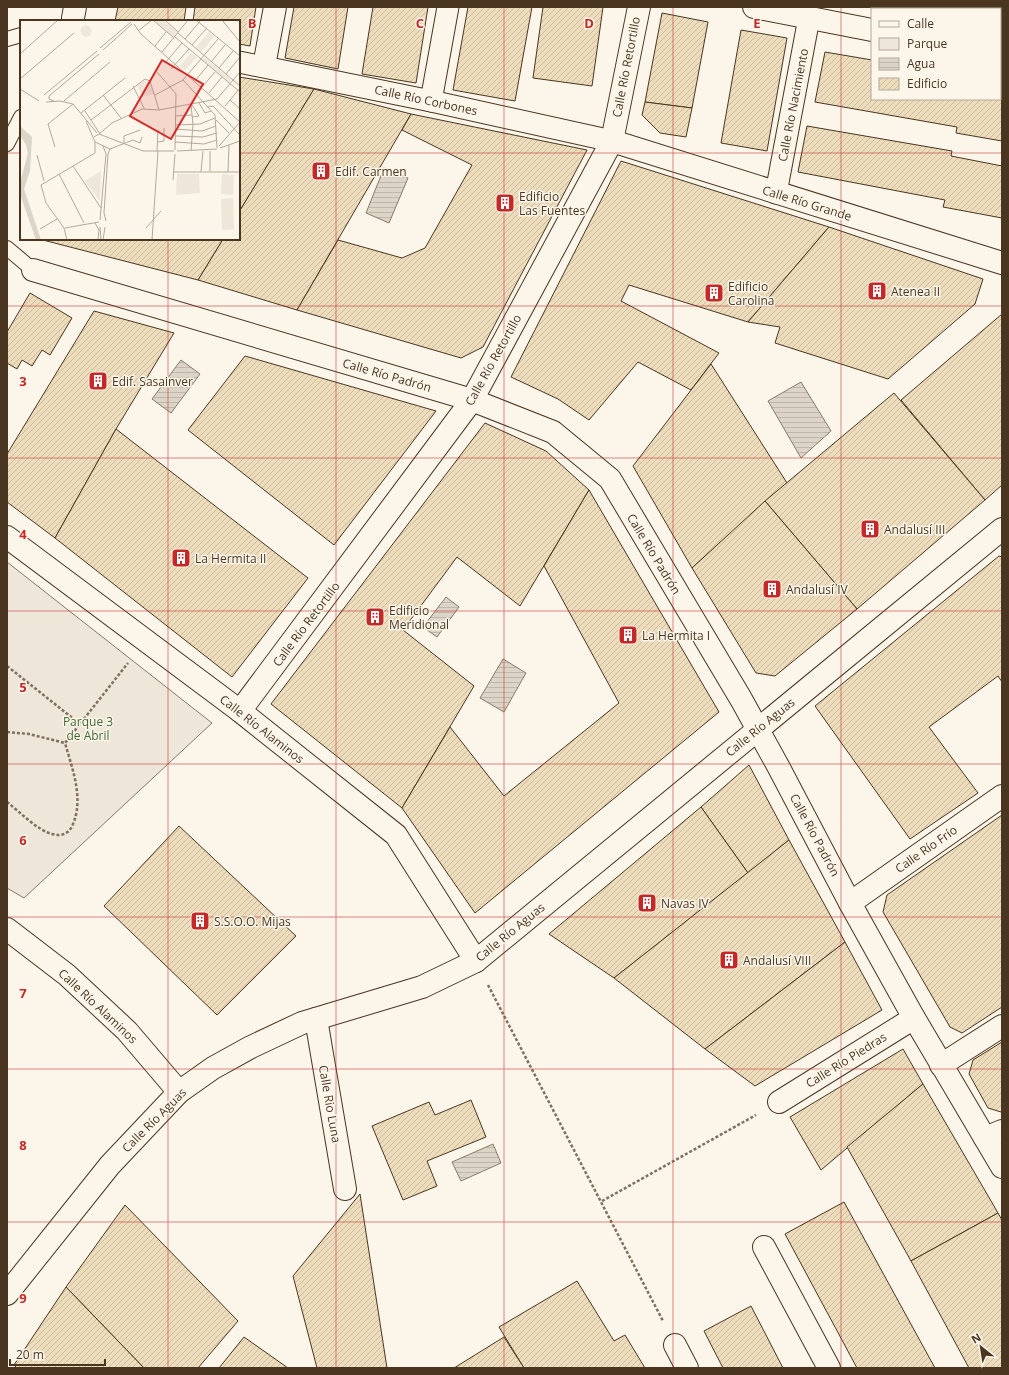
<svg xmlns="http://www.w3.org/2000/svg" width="1009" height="1375" font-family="'Open Sans',sans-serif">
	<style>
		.green { fill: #ede6d9; stroke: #887966 }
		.water { fill: url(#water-rules); stroke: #887966 }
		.building { fill: url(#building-hatch); stroke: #4a3520 }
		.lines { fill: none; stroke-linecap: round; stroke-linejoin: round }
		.service-casing { stroke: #4a3520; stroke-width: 16 }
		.pedestrian-casing { stroke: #4a3520; stroke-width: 23 }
		.minor-casing { stroke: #4a3520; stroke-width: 24 }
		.path { stroke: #7f6f5c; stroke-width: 2.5; stroke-dasharray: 3 2; stroke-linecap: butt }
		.service { stroke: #fbf6e9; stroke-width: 14 }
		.pedestrian { stroke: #fbf6e9; stroke-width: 21 }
		.minor { stroke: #fbf6e9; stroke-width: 22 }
		.grid { fill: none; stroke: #c62828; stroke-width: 1; stroke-opacity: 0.55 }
		.labels { text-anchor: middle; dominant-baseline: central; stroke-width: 3; stroke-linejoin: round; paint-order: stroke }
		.street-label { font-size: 12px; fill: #4a3520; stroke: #fbf6e9 }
		.poi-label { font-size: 12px; fill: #4a3520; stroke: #fbf6e9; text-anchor: start }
		.park-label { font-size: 12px; fill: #436837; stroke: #fbf6e9 }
		.inset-road { fill: none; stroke: #b4a999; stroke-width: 1 }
		.view { fill: #d62828; fill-opacity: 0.15; stroke: #d62828; stroke-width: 2 }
		.inset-edge { fill: none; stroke: #4a3520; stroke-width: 2 }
		.grid-label { font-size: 13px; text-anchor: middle; font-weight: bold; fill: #c62828; stroke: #fbf6e9; stroke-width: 3; stroke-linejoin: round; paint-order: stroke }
	</style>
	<defs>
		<pattern id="water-rules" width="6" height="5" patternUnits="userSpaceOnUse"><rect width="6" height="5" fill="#dcd4c6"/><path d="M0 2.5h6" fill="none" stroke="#beb7aa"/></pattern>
		<pattern id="building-hatch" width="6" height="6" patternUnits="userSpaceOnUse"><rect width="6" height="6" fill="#ecdcbc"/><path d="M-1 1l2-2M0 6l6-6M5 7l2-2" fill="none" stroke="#ccbda1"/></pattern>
	</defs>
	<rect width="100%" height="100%" fill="#fbf6e9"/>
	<path class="green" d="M7,562l205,161 -188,175 -17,-10z"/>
	<g class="water">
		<path d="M384,168l24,10 -19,45 -23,-10z"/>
		<path d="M181,360l19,14 -29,39 -19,-14z"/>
		<path d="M801,382l30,49 -30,27 -33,-57z"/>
		<path d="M446,597l13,10 -22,30 -14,-10z"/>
		<path d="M503,659l23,14 -22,39 -24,-14z"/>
		<path d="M493,1144l8,19 -40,18 -9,-19z"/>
	</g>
	<g class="building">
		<path d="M118,7h68l-2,14h-69z"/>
		<path d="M195,7h61l-6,39 -11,-2v-23h-46z"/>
		<path d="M294,7h54l-10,62 -53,-11z"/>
		<path d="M373,7h55l-12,76 -54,-9z"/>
		<path d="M468,7h64l-17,94 -62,-11z"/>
		<path d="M543,7h60l-11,79 -59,-8z"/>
		<path d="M959,7h43v12h-2v-10h-41z"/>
		<path d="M662,13l46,9 -16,86 -47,-6z"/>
		<path d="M741,30l46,8 -20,113 -46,-8z"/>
		<path d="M825,52l47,8v39h128v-10h2v52l-46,-8 1,-6 -142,-25z"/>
		<path d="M239,77l75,12 -75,123z"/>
		<path d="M314,89l97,25 -114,196 -99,-30 25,-41h16v-27z"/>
		<path d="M645,102l47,6 -6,29 -26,-4 -18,-18z"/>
		<path d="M411,114l176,36 -104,197 -22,11 -164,-48 41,-70 64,18 23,-10 47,-83 -70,-35z"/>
		<path d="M807,126l145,25 -1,5 51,10v52l-59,-11 2,-7 -147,-28z"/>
		<path d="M621,161l208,66 -81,95 -119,-37 -8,16 98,52 -28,37 -53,-28 -49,58 -31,-21 -47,-22z"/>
		<path d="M829,227l154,52 -8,25 -87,75 -113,-36 5,-16 -32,-5z"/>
		<path d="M39,239h184l-25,41z"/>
		<path d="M30,293l42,25 -22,37 -8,-5 -10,16 -10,-6 -5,9 -10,-6v-31z"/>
		<path d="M94,311l80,22 -58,96 -61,109 -48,-36v-48z"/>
		<path d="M1002,314v171l-17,15 -84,-100z"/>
		<path d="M245,356l191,55 -102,134 -146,-115z"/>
		<path d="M711,364l76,119 -95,85 -59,-102z"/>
		<path d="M894,393l91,107 -128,109 -92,-108z"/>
		<path d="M485,423l61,28 43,39 -69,116 -63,-49 -54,73 71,56 -72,122 -131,-104z"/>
		<path d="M116,429l192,149 -76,99 -177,-139z"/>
		<path d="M589,490l130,222 -244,201 -73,-105 48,-81 54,69 115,-93 -75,-137z"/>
		<path d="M765,501l92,108 -82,67 -19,-3 -64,-105z"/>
		<path d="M999,556l3,1v125l-4,-6 -69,51 49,66 -68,46 -95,-133z"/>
		<path d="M749,765l40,75 -41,33 -47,-66z"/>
		<path d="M701,807l47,66 -134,105 -65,-44z"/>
		<path d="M1002,815v192l-40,26 -12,-6 -67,-115 4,-17z"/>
		<path d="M179,826l117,110 -79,79 -113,-109z"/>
		<path d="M789,840l56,102 -140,107 -91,-71z"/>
		<path d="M845,942l37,68 -127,76 -50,-37z"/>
		<path d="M1002,1042v70h-1l-13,-4 -19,-34 4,-14z"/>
		<path d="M903,1049l20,35 -102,86 -31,-53z"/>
		<path d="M923,1084l75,129 -87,48 -64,-114z"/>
		<path d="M471,1100l15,37 -59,24 10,25 -34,14 -31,-74 57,-24 6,13z"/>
		<path d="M360,1194l27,174h-70l-24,-92z"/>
		<path d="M844,1202l91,166h-78l-72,-134z"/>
		<path d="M125,1205l113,116 -40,47h-54l-78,-81z"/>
		<path d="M998,1213l4,7v148h-33l-58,-107z"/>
		<path d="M577,1281l37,60 11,-6 20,33h-121l-25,-41z"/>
		<path d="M66,1287l78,81h-127l-3,-3z"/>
		<path d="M751,1306l32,62h-60l-19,-37z"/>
		<path d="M244,1337l44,31h-69z"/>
		<path d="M504,1337l20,31h-70z"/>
	</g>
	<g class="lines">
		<g class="service-casing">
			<g id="service">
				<path d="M7,39l14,-4"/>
				<path d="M7,144l14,-27"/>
				<path d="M7,248l26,22"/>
			</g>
		</g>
		<g class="pedestrian-casing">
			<g id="pedestrian">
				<path d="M239,62l192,39 181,40"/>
				<path d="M431,101l17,-94"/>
				<path d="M776,193l33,-175"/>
			</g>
		</g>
		<g class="minor-casing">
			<g id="minor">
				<path d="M754,7l118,23"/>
				<path d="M73,18l2,-11"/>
				<path d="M1000,53l2,1"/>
				<path d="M264,66l11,-59"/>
				<path d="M612,141l390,122"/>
				<path d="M33,270l439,130 81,32 57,47 131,220 37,67 72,137 64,115 88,149"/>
				<path d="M7,537l233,174 156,124 80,126"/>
				<path d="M240,711l232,-311 140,-259 27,-134"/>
				<path d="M850,903l152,-107"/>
				<path d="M7,929l60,46 60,56 52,61"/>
				<path d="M316,1019l29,170"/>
				<path d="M941,1065l61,-39"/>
				<path d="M779,1102l135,-84"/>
				<path d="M985,1138l17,-7"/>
				<path d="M764,1247l65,121"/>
				<path d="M7,1294l103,-129 69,-73 34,-24 38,-21 51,-24 120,-36 54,-26 526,-432"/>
				<path d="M675,1345l12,23"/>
			</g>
		</g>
		<g class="path">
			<path d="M7,666l73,58"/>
			<path d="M7,732l22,2 36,9"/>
			<path d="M7,802c13,10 30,28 45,32 10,3 18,-1 21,-10 11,-26 -1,-56 -8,-81l63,-80"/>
			<path d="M488,985l175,336"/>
			<path d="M602,1201l154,-86"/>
		</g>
		<use href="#service" class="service"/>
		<use href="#pedestrian" class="pedestrian"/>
		<use href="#minor" class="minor"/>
	</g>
	<path class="grid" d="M168,7v14M336,7v1361M504,7v1361M673,7v1361M841,7v1361M7,153h14M239,153h763M168,239v1129M7,306h995M7,458h995M7,611h995M7,764h995M7,917h995M7,1069h995M7,1222h995"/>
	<defs>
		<g id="building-square" transform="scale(1)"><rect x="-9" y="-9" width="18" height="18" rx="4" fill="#c62828" stroke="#fbf6e9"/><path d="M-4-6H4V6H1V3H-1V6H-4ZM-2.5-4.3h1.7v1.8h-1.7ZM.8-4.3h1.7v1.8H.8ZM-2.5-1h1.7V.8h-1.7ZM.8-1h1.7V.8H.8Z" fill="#fff"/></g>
	</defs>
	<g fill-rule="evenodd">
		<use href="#building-square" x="321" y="171"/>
		<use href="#building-square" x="505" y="203"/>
		<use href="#building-square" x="877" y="291"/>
		<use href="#building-square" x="714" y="293"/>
		<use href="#building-square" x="98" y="381"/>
		<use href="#building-square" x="870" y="529"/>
		<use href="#building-square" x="181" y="558"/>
		<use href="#building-square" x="772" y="589"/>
		<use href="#building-square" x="375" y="617"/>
		<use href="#building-square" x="628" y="635"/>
		<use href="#building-square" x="647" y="903"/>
		<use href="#building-square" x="200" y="921"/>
		<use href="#building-square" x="729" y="960"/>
	</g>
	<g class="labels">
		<g class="street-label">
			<text transform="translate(626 67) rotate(-79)">Calle Río Retortillo</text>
			<text transform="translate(426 100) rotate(12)">Calle Río Corbones</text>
			<text transform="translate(793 105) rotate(-79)">Calle Río Nacimiento</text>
			<text transform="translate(807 203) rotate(17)">Calle Río Grande</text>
			<text transform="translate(493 360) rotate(-61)">Calle Río Retortillo</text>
			<text transform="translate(387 375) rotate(16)">Calle Río Padrón</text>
			<text transform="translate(654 554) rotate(59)">Calle Río Padrón</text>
			<text transform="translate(306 624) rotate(-53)">Calle Río Retortillo</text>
			<text transform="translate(760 727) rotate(-39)">Calle Río Aguas</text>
			<text transform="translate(262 729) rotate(38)">Calle Río Alaminos</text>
			<text transform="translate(815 835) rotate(62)">Calle Río Padrón</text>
			<text transform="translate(926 849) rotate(-35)">Calle Río Frío</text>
			<text transform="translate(510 932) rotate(-39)">Calle Río Aguas</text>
			<text transform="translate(98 1006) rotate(43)">Calle Río Alaminos</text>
			<text transform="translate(846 1060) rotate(-32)">Calle Río Piedras</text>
			<text transform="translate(330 1104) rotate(80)">Calle Rio Luna</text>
			<text transform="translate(154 1120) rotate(-45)">Calle Río Aguas</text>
		</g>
		<g class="poi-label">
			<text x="335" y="171">Edif. Carmen</text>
			<text x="519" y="196">Edificio<tspan x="519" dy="14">Las Fuentes</tspan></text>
			<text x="728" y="286">Edificio<tspan x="728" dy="14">Carolina</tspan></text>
			<text x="891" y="291">Atenea II</text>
			<text x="112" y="381">Edif. Sasainver</text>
			<text x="884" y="529">Andalusí III</text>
			<text x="195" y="558">La Hermita II</text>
			<text x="786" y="589">Andalusí IV</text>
			<text x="389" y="610">Edificio<tspan x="389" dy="14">Meridional</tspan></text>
			<text x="642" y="635">La Hermita I</text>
			<text x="661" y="903">Navas IV</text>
			<text x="214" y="921">S.S.O.O. Mijas</text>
			<text x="743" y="960">Andalusí VIII</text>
		</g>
		<g class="park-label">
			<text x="88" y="721">Parque 3<tspan x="88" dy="14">de Abril</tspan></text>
		</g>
	</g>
	<g transform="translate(20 20)">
		<rect width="220" height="220" fill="#fbf6e9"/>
		<path d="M81,151l-1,29h-1l-14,-19z" fill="#ede6d9"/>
		<path d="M134,0h9l14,12 -4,5zM60.5 11a5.5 5.5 0 1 1 11 0a5.5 5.5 0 1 1-11 0ZM189,12l5,5 -13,15 -5,-5zM171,33l6,4 -12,13 -5,-4zM184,37l27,23 -2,2 -26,-22zM125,60l4,2 5,12 -12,3 -5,-12zM157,154h22l1,19 -24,2zM202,154l12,1 -1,20 -12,-1zM213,178l1,31 -12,1 -1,-31z" fill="#ede6d9"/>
		<path d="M0,106l12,11 -2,34 -6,18 17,51h-5l-16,-46v-11l8,-30 -2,-8 -6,-10z" fill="#dcd4c6"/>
		<path class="inset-road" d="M133,0l21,18M145,0l13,12M176,0l44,36M202,0l18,22M114,4l7,10 99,88M118,11l14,-11M158,13l62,53M155,17l65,55M165,19l16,-19M172,25l14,-16M135,26l11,-14M80,28l31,-26M83,30l29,-26M142,32l26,-32M0,34l38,-34M191,42l14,-17M145,43l17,-20M199,48l14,-17M151,49l18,-20M137,52l19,22 -1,56M206,54l14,-17M0,59l54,-46M163,60l32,35 2,33M175,61l13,-16M113,66l11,22M182,67l13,-15M0,69l19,12M189,73l13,-16M24,75l53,-44M83,75l18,23M135,75l28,-15 35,-41M210,80l10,9M34,81l-5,-2v-3l50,-42M44,81l46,-39M26,82l14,-1 13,3 24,29M179,83l6,10 6,-2M171,85l2,19 -2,27M205,86l15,-18M188,87l5,-1 27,29M65,91l15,23M61,93l44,-35M155,96l17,-1M172,97l7,-1 -7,-11M71,100l54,-41 5,2 9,29M196,100l13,13M156,105l24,-1 15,-6M155,109l27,2 14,-5M79,114l13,-11 30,-14 17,1 58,-11 23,-27M155,116l28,1 14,-4M74,117l5,-3 44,17h31M75,122l15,7 23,-9 7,3 2,-6M138,122l6,-1v-13M155,122l29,2 13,-4M104,124v-8l16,-6M199,126l21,-24M35,127l-7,-23 25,-20M200,128l20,-7M137,131l1,-21M157,131l40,-2M190,131v20M17,135l7,26M53,146l28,42M154,152h66M181,152l2,-21M208,152l1,-27M39,154l25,49M153,160l2,-26M80,200l6,-66 -3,-8M86,201l-2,-8 4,-59 2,-5M75,203l4,7 -1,10M80,207l1,13M45,208l34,-6M126,208l15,-17M20,209l17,-10M47,220l-3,-12 -18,-25 -5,-18 54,-32v-11l-9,-21M83,220l2,-13M132,220l6,-89"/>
		<path class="view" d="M142,40l41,24 -32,55 -41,-23z"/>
		<rect width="220" height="220" class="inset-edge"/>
	</g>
	<g class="grid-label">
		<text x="252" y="28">B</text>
		<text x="420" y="28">C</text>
		<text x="589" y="28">D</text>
		<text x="757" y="28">E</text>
		<text x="23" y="386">3</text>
		<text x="23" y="539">4</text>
		<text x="23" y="692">5</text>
		<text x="23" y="845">6</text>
		<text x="23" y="998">7</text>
		<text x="23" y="1150">8</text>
		<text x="23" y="1303">9</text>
	</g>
	<rect width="1009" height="1375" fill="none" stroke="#4a3520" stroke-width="16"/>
	<rect x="871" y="8" width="130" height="92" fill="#fbf6e9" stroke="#b4a999"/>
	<rect x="879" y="21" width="20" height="6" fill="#fbf6e9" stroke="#b4a999"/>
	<text x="907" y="28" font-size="12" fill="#4a3520">Calle</text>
	<rect x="879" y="38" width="20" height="12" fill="#ede6d9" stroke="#b4a999"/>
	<text x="907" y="48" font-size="12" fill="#4a3520">Parque</text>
	<rect x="879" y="58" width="20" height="12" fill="url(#water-rules)" stroke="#b4a999"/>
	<text x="907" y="68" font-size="12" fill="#4a3520">Agua</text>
	<rect x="879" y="78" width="20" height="12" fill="url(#building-hatch)" stroke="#b4a999"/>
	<text x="907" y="88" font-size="12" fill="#4a3520">Edificio</text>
	<g transform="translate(981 1347) rotate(330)" stroke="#fbf6e9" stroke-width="3" paint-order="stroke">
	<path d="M0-3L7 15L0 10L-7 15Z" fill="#4a3520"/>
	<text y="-6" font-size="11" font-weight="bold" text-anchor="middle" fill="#4a3520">N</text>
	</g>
	<path d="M10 1359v6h95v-6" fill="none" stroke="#4a3520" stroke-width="2"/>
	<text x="16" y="1359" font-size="12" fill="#4a3520" stroke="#fbf6e9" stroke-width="3" paint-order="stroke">20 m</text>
</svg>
